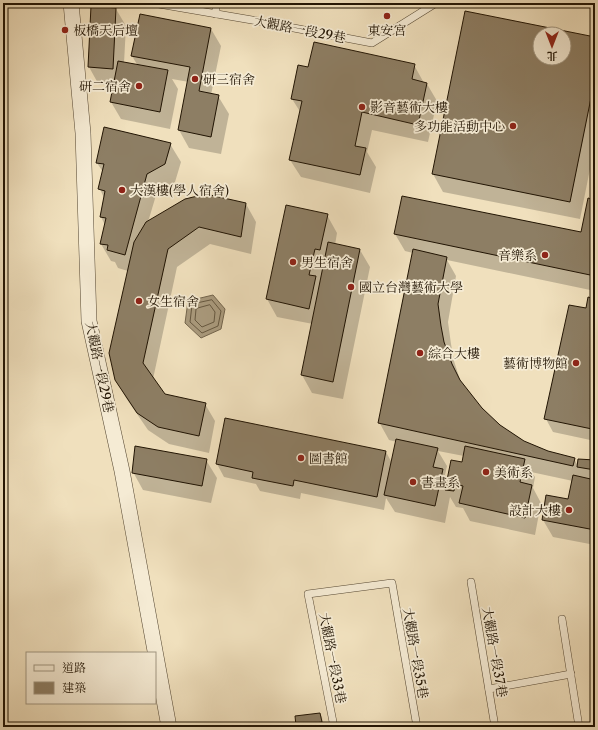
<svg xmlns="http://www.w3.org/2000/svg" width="598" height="730" font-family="'Libre Caslon Text','Noto Serif TC',serif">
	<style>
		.water { fill: #aa9b7e; stroke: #73654d }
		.shadow { fill: #0003; fill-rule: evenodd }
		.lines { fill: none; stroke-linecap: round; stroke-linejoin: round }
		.shore { stroke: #665840; stroke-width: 1 }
		.building { fill: #8d7e64; stroke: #211403; fill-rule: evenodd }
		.lane-casing { stroke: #554732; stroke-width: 8 }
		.street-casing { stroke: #554732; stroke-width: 16 }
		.lane { stroke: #f5ebd4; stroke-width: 7 }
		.street { stroke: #f5ebd4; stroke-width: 15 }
		.poi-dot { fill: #8f2418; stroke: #f5ebd4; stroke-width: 1.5 }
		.labels { text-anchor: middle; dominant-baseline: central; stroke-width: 3.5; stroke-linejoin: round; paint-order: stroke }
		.street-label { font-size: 13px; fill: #211403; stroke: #f5ebd4 }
		.poi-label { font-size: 13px; fill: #211403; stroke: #f5ebd4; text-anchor: start }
	</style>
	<rect width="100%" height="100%" fill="#f0e0bd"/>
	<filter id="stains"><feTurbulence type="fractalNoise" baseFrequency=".005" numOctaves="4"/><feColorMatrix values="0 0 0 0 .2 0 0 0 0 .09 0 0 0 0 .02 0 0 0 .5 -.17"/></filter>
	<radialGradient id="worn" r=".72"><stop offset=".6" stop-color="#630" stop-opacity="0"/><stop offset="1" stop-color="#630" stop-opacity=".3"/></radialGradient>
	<path class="water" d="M213,295l12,14 -4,20 -20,9 -16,-15 3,-22z"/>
	<g class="shadow">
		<path d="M116,9l10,17 -2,37 14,3 -6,-10 79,-27 10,17 -10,49 7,1 11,18 -8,40 -32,-6 -10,-18 10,-48 -17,-3 6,10 -8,40 -49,-10 -10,-17 3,-17h-15l-10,-18z"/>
		<path d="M466,12l129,26v106l-15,75 -137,-27 -10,-18zM540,34h24v24h-24z"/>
		<path d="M414,65l10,18 3,1 10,17 -9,41 -56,-12 -5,22 9,15 -6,26 -69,-16 -11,-17 11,-47 -9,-14 17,-31z"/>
		<path d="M170,144l11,18 -6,20 -18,10 -9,30 98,-18 10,18 -5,32 -41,-10 -33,23 -24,112 11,16 41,9 10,17 -6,32 -40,-9 -21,-14 -22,-32 -10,-18 12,-109 -10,-3 -3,-6 -4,-1 -10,-17 4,-19 -4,-8 3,-19 -4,-9 3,-17 -6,-9z"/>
		<path d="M595,201v90l-148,-31 9,16 -8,46 3,22 3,17 7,22 20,25 19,18 23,16 24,10 27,7 4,7 17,-5v84l-42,-8 -10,-17 26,-19 4,-20 -42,-9 4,5 -2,11 8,15 -6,32 -65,-14 -7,-13 -7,-1 -6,-10 -5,26 -50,-11 -9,-14 -2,12 -83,-17 -1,6 -40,-8 -4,-7 -32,-7 -7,-13 9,-45 160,33 6,11 5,-21 -8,-2 -10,-18 34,-169 -8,-2 -10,-17 187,-1zM438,451l26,5 -2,7 -14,17 -3,-5 2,-9z"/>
		<path d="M327,215l10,18 -2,12 25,5 10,17 -27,132 -31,-6 -10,-18 11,-51 -36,-7 -10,-18z"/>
		<path d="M595,300v141l-42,-9 -7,-13 41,-110z"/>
		<path d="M206,460l11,18 -6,25 -68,-13 -10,-18z"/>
		<path d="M320,714l2,3 1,8 -14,2h-11l-1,-2z"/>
	</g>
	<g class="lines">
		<g class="shore">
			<path d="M212,300l9,11 -3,15 -16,7 -12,-11 2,-17 1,-1z"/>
			<path d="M210,305l5,7 -1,10 -12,5 -7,-7 1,-11 2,-1z"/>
		</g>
	</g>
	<g class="building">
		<path d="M91,6l25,2 -3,61 -25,-2z"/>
		<path d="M465,11l130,26v41l-25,124 -138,-28zM540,34h24v24h-24z"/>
		<path d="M140,14l71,14 -12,63 20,4 -8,42 -33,-7 12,-63 -59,-11z"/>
		<path d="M314,42l101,22 -3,15 15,4 -9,42 -56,-13 -7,34 11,2 -6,27 -71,-15 13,-59 -11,-2 7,-34 10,2z"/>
		<path d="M118,61l50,9 -8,42 -50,-10z"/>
		<path d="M104,127l67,16 -6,21 -18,10 -22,81 -18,-5 1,-5 -8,-1 6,-26 -6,-1 5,-26 -7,-2 6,-25 -8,-1z"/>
		<path d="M206,194l40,9 -5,34 -42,-10 -31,22 -25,114 22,31 41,9 -7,33 -41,-9 -21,-14 -22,-33 -6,-27 25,-111 12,-20 39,-23z"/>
		<path d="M402,196l179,36 7,-34 7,2v76l-201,-42z"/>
		<path d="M286,205l42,9 -8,36 -5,-1 -6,26 7,1 -7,33 -43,-10z"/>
		<path d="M328,242l32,7 -27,133 -32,-7z"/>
		<path d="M413,249l34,8 -9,47 3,22 3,16 8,22 8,16 22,28 18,17 24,16 24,10 27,7 -2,8 -195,-43z"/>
		<path d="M588,297l7,2v118l-3,12 -48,-10 25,-114 17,3z"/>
		<path d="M225,418l161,33 -9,46 -83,-17 -1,6 -41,-8 1,-6 -37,-8z"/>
		<path d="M396,439l42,9 -5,19 10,2 -8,37 -51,-11z"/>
		<path d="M135,446l72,13 -5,27 -70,-13z"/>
		<path d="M465,446l60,13 -5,23 12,3 -7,33 -66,-15 4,-17 -8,-2 -1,7 -9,-1 6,-30 11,2z"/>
		<path d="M578,459l17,1v10l-18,-3z"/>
		<path d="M573,475l22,5v50l-53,-10 4,-25 22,4z"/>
		<path d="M320,713l2,9 -26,4 -1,-10z"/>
		<path d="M283,723v4h-25z"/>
	</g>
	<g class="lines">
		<g class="lane-casing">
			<g id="lane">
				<path d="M153,3l99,17 120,23 64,-40"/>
				<path d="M216,14v-11"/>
				<path d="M471,582l24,145"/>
				<path d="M562,619l17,108"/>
				<path d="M489,689l82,-15"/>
				<path d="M334,727l-26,-133 84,-11 25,144"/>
			</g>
		</g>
		<g class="street-casing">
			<path id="street" d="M71,3l12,130 6,188 33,150 47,256"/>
		</g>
		<use href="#lane" class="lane"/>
		<use href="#street" class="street"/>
	</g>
	<g class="poi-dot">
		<circle cx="387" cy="16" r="4"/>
		<circle cx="65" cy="30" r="4"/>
		<circle cx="195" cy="79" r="4"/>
		<circle cx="139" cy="86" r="4"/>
		<circle cx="362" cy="107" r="4"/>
		<circle cx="513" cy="126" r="4"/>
		<circle cx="122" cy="190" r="4"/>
		<circle cx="545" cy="255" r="4"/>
		<circle cx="293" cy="262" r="4"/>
		<circle cx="351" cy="287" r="4"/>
		<circle cx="139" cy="301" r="4"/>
		<circle cx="420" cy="353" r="4"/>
		<circle cx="576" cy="363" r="4"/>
		<circle cx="301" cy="458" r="4"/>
		<circle cx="486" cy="472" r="4"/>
		<circle cx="413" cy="482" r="4"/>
		<circle cx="569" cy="510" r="4"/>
	</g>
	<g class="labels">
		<g class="street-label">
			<text transform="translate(300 29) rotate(11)">大觀路一段29巷</text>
			<text transform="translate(100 367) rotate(78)">大觀路一段29巷</text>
			<text transform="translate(495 652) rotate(80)">大觀路一段37巷</text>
			<text transform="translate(416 653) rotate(80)">大觀路一段35巷</text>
			<text transform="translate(333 658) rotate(79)">大觀路一段33巷</text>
		</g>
		<g class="poi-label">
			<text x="73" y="30">板橋天后壇</text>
			<text x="387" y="30" text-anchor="middle">東安宮</text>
			<text x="203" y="79">研三宿舍</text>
			<text x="131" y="86" text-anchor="end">研二宿舍</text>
			<text x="370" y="107">影音藝術大樓</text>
			<text x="505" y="126" text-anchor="end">多功能活動中心</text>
			<text x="130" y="190">大漢樓(學人宿舍)</text>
			<text x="537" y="255" text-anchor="end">音樂系</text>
			<text x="301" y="262">男生宿舍</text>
			<text x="359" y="287">國立台灣藝術大學</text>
			<text x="147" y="301">女生宿舍</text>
			<text x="428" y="353">綜合大樓</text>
			<text x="568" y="363" text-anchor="end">藝術博物館</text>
			<text x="309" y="458">圖書館</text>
			<text x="494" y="472">美術系</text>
			<text x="421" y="482">書畫系</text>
			<text x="561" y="510" text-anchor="end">設計大樓</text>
		</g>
	</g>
	<rect width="598" height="730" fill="none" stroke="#f0e0bd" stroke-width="16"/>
	<rect x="4" y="4" width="590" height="722" fill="none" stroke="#211403" stroke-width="2"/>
	<rect x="8" y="8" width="582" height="714" fill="none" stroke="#211403"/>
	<rect x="26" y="652" width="130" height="52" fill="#f5ebd4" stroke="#a09580"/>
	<rect x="34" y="665" width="20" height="6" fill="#f5ebd4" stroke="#a09580"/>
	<text x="62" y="672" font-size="12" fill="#211403">道路</text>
	<rect x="34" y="682" width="20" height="12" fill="#8d7e64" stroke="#a09580"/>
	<text x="62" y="692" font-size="12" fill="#211403">建築</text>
	<g transform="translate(552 46) rotate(180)"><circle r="19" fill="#f5ebd4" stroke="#a09580"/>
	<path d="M0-3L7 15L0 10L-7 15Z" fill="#8f2418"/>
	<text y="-6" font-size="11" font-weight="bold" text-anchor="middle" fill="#211403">北</text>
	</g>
	<rect width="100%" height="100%" filter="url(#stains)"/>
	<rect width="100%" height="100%" fill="url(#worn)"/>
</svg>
